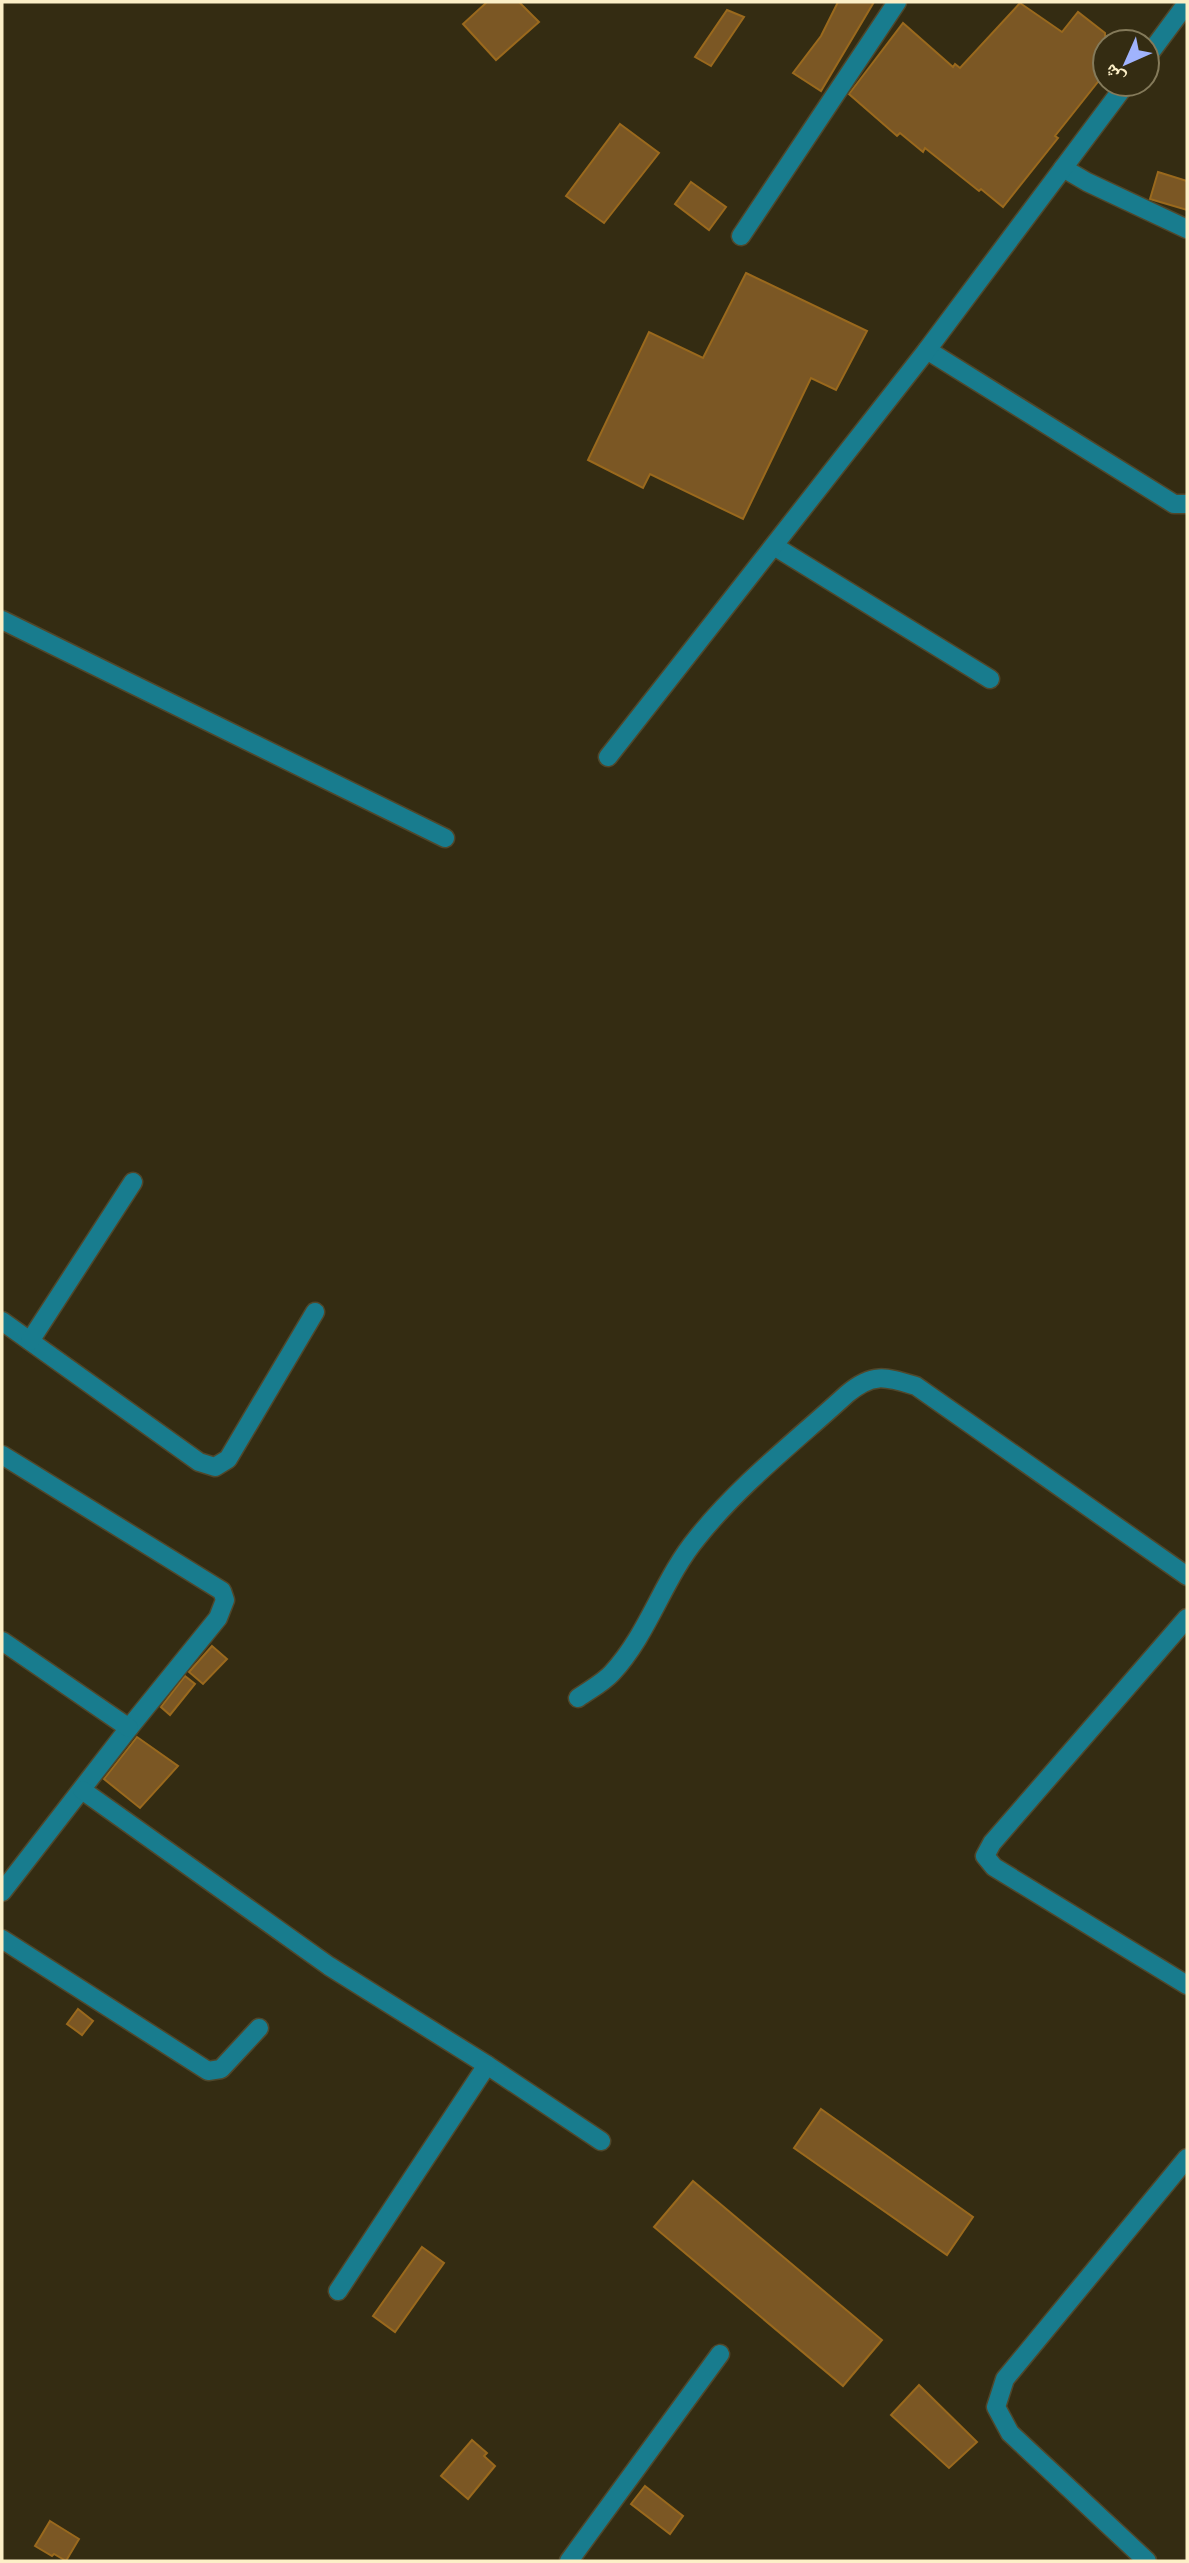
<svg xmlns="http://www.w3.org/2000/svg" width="1189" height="2563" font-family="'Zilla Slab','Noto Naskh Arabic',serif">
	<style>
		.building { fill: #7b5724; stroke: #9a691d; stroke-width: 2 }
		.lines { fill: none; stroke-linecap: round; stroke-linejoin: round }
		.minor-casing { stroke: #50472b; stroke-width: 21 }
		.minor { stroke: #187c8e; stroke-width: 18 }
	</style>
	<rect width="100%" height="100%" fill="#342c12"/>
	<g class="building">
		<path d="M487,2h32l20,20 -43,38 -33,-36z"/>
		<path d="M838,2h36l-53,89 -28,-18 28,-37z"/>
		<path d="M1020,3l42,29 16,-20 27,21v40l-50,63 3,2 -55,69 -22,-18 -2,2 -54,-43 -2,4 -23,-19 -3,3 -48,-42 54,-71 50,44 2,-3 5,4z"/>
		<path d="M727,10l17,7 -33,49 -16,-9z"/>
		<path d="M620,124l39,29 -55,70 -38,-27z"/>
		<path d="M1158,172l29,9v29l-37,-11z"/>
		<path d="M691,182l35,25 -17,23 -34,-26z"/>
		<path d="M746,273l121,58 -31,59 -25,-12 -68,141 -93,-45 -7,14 -55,-28 61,-128 54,26z"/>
		<path d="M212,1646l15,13 -24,25 -14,-12z"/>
		<path d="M185,1676l10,8 -25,31 -9,-8z"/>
		<path d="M137,1737l41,29 -38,42 -36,-29z"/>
		<path d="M78,2009l15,12 -11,14 -15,-11z"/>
		<path d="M821,2109l152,108 -26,38 -153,-107z"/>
		<path d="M693,2181l189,159 -39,46 -189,-159z"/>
		<path d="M422,2247l22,16 -49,69 -22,-16z"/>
		<path d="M919,2385l58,57 -28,26 -58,-53z"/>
		<path d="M472,2440l15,13 -3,3 11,10 -27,33 -27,-23z"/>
		<path d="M645,2486l38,30 -13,18 -39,-30z"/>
		<path d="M50,2521l29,18 -13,22 -12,-7 -2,2 -17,-10z"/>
	</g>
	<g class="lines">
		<g class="minor-casing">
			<g id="minor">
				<path d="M1147,57l40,-54"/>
				<path d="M1063,168l24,14 100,47"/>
				<path d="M741,236l156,-234"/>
				<path d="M927,350l247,154h13"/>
				<path d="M774,546l216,133"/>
				<path d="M2,620l443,218"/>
				<path d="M608,757l319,-407 199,-266"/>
				<path d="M2,1321l197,141 16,5 13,-8 87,-147"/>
				<path d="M30,1341l103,-159"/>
				<path d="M2,1455l220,136 3,9 -7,18 -89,110 -127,164"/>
				<path d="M1187,1618l-195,225 -7,13 9,11 193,118"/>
				<path d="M2,1641l127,87"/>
				<path d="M578,1698c11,-8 25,-15 34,-25 37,-40 51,-94 85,-135 43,-54 100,-98 150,-144 26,-22 39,-17 69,-8l271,190"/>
				<path d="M82,1790l247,176 158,99 114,76"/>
				<path d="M2,1939l206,132 13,-2 38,-41"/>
				<path d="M338,2291l149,-226"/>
				<path d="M569,2561l151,-207"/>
				<path d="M1147,2561l-137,-128 -14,-26 9,-28 182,-221"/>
			</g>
		</g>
		<use href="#minor" class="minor"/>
	</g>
	<rect width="1189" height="2563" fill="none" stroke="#fcefc7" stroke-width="7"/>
	<g transform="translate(1126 63) rotate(225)"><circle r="33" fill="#342c12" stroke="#847a5a" stroke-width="2"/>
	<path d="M0-5L12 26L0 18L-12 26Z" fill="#a0b3fd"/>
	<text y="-10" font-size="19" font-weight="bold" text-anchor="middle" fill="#fcefc7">ش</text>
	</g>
</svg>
